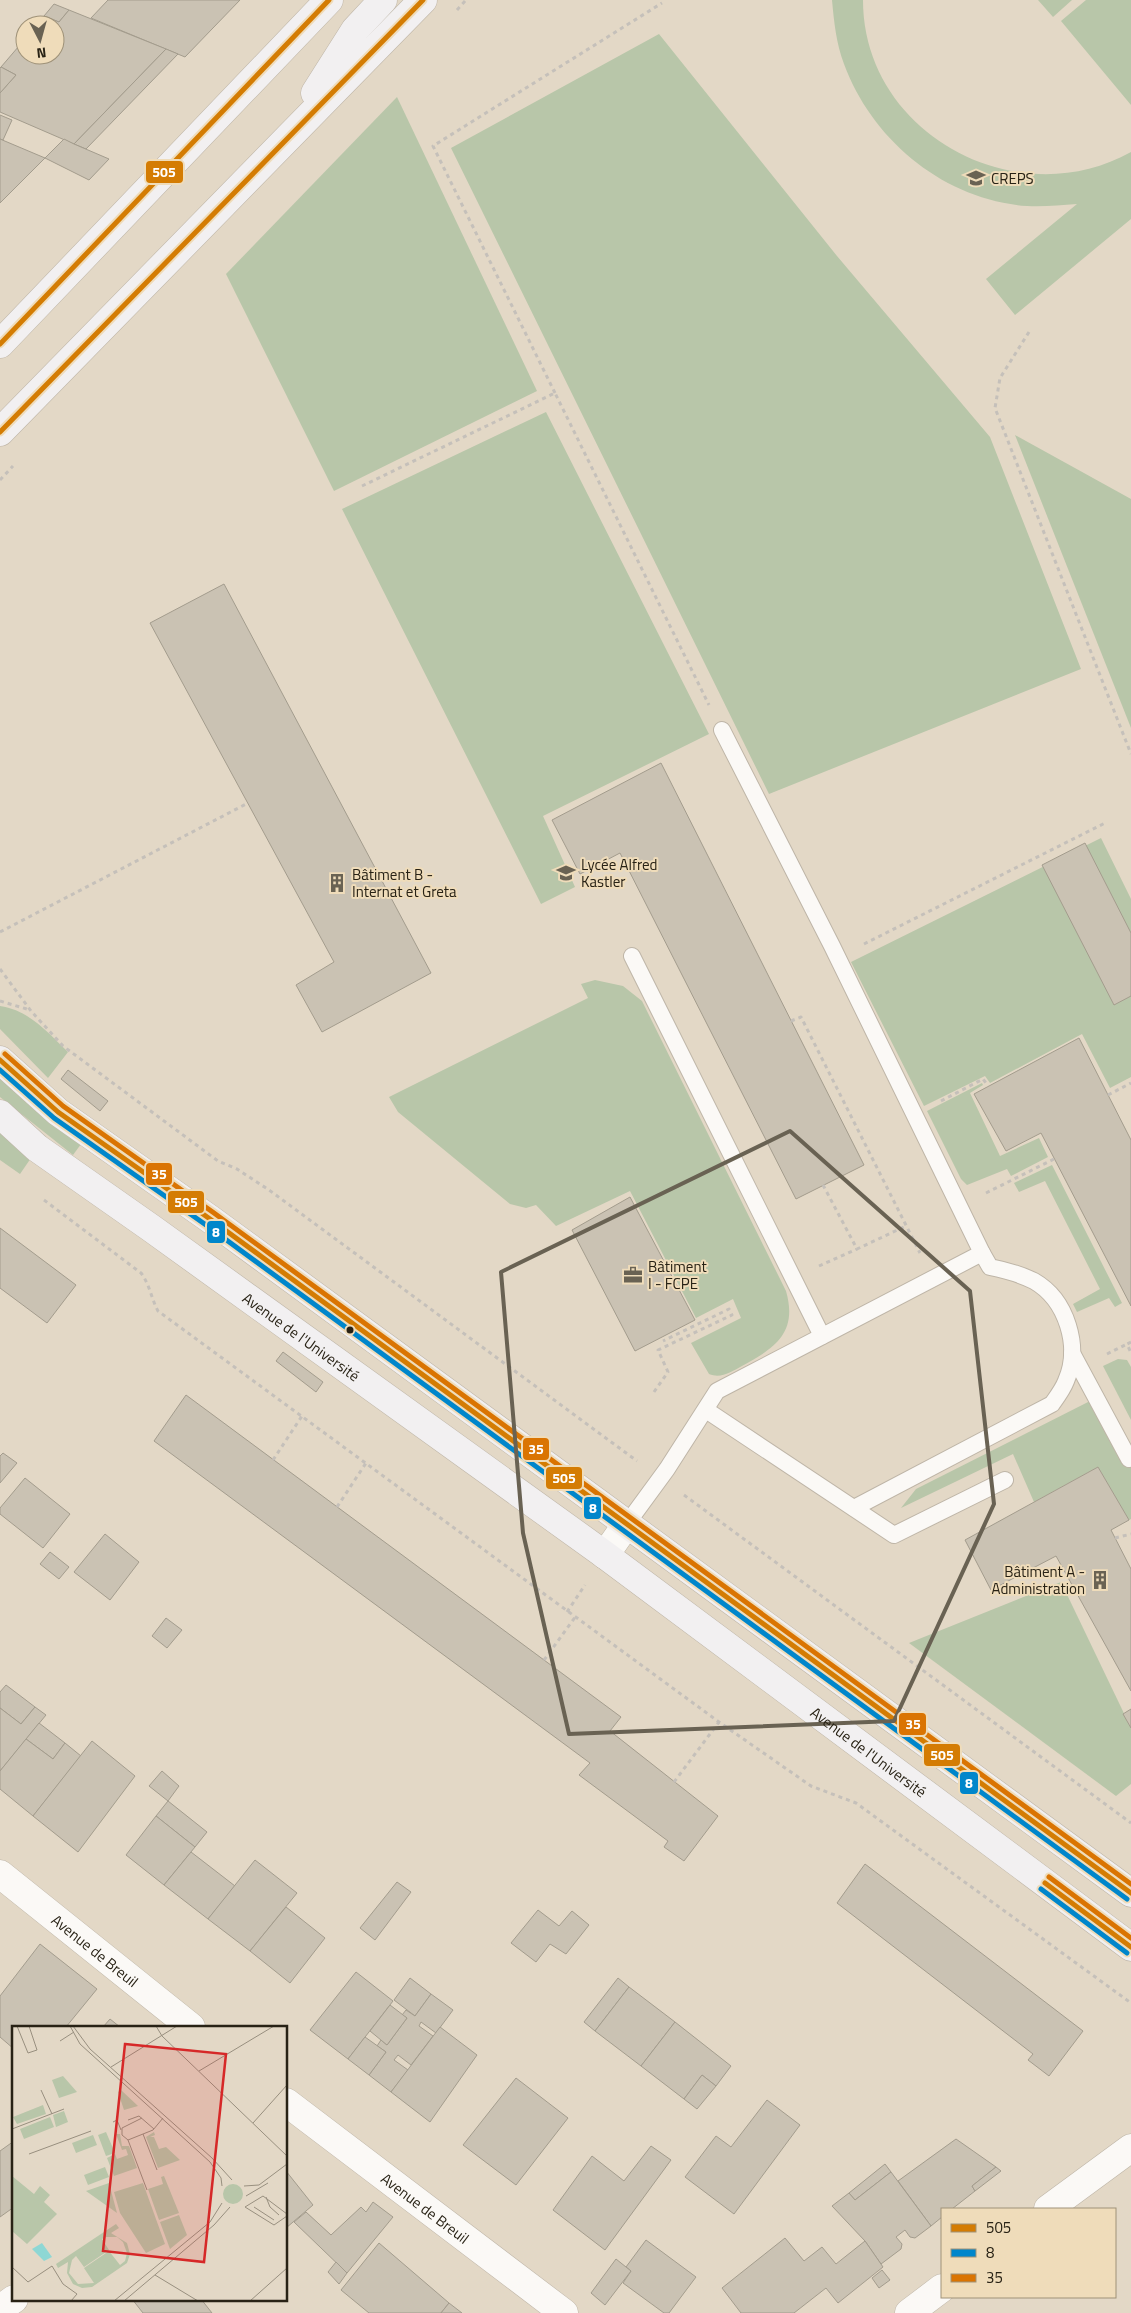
<svg xmlns="http://www.w3.org/2000/svg" width="1131" height="2313" font-family="'Titillium Web',sans-serif">
	<style>
		.green { fill: #b8c6a9 }
		.building { fill: #cac2b3; stroke: #a39c8d }
		.lines { fill: none; stroke-linecap: round; stroke-linejoin: round }
		.lane-casing { stroke: #beb5a7; stroke-width: 18 }
		.street-casing { stroke: #beb5a7; stroke-width: 29 }
		.secondary-casing { stroke: #beb5a7; stroke-width: 29 }
		.path { stroke: #c5c0ba; stroke-width: 3; stroke-dasharray: 4 4; stroke-linecap: butt }
		.lane { stroke: #fbf9f6; stroke-width: 16 }
		.street { stroke: #fbf9f6; stroke-width: 28 }
		.secondary { stroke: #f2f0f1; stroke-width: 28 }
		.bus-1-casing { stroke: #efdcba; stroke-width: 9 }
		.bus-2-casing { stroke: #efdcba; stroke-width: 9 }
		.bus-3-casing { stroke: #efdcba; stroke-width: 9 }
		.bus-1 { stroke: #d47c03; stroke-width: 5 }
		.bus-2 { stroke: #0086cb; stroke-width: 5 }
		.bus-3 { stroke: #da7402; stroke-width: 5 }
		.marked { fill: none; stroke: #696253; stroke-width: 4; stroke-linejoin: round }
		.bus-dot { fill: #282215; stroke: #efdcba; stroke-width: 2 }
		.labels { text-anchor: middle; dominant-baseline: central; stroke-width: 4; stroke-linejoin: round; paint-order: stroke }
		.poi-label { font-size: 15px; fill: #282215; stroke: #efdcba; text-anchor: start }
		.street-label { font-size: 15px; fill: #282215; stroke: #efdcba }
		.inset-road { fill: none; stroke: #988f7f; stroke-width: 1 }
		.view { fill: #d62828; fill-opacity: 0.15; stroke: #d62828; stroke-width: 2.5 }
		.inset-edge { fill: none; stroke: #282215; stroke-width: 2.5 }
		.line-badge { stroke: #efdcba; stroke-width: 2 }
		.badge-label { font-size: 14px; text-anchor: middle; font-weight: bold; fill: #fff }
	</style>
	<rect width="100%" height="100%" fill="#e3d8c6"/>
	<g class="green">
		<path d="M832,0h31c0,134 154,216 268,152v67l-116,96 -29,-36 91,-75c-17,1 -33,3 -50,2 -83,-6 -155,-66 -183,-142 -8,-21 -10,-43 -12,-64z"/>
		<path d="M1038,0h34l-19,17z"/>
		<path d="M1086,0h45v105l-70,-84z"/>
		<path d="M659,34l178,222 153,181 91,232 -312,125 -318,-646z"/>
		<path d="M397,97l140,294 -203,100 -108,-217z"/>
		<path d="M546,412l163,322 -166,82 32,71 -34,17 -199,-395z"/>
		<path d="M1015,435l116,64v229z"/>
		<path d="M1101,838l30,61v178l-21,11 -28,-54 -92,49 -5,-7 -61,30 -73,-144z"/>
		<path d="M595,980l28,6 19,15 144,290c12,42 -11,57 -44,75 -11,6 -21,13 -33,8l-18,-31 50,-25 -8,-19 -37,19 -66,-127 -74,35 -20,-21 -10,3 -16,-4 -112,-92 -9,-15 199,-99 -7,-14z"/>
		<path d="M0,1006c29,4 48,27 68,46l-20,26 -48,-49z"/>
		<path d="M0,1070l84,70 -11,15 -73,-58z"/>
		<path d="M982,1083l1,2 -13,8 30,63 39,-18 9,19 -37,19 -4,-7 -40,16 -6,-6 -34,-68z"/>
		<path d="M0,1133l31,25 -11,16 -20,-14z"/>
		<path d="M1052,1165l70,138 -7,4 -6,-9 -32,14 -4,-8 27,-15 -55,-108 -26,11 -5,-9z"/>
		<path d="M1118,1359l9,1 4,7v53l-28,-54z"/>
		<path d="M1092,1400l39,63v56l-2,1 -31,-53 -64,35 -21,-48 -112,54 15,-19z"/>
		<path d="M1061,1582l70,146v56l-15,12 -207,-153z"/>
	</g>
	<g class="building">
		<path d="M108,0h132l-55,57 -94,-39z"/>
		<path d="M54,4l15,6 -10,12 -15,-6z"/>
		<path d="M69,10l97,39 -92,95 -74,-32v-19l16,-18 -15,-8 24,-28v16h30v-30h-19l8,-9 15,6z"/>
		<path d="M166,49l12,5 -92,95 -12,-5z"/>
		<path d="M1,67l15,8 -16,18v-25z"/>
		<path d="M0,115l12,5 -9,20 -3,-1z"/>
		<path d="M0,139l45,19 -45,45z"/>
		<path d="M64,139l10,5 35,15 -20,21 -44,-22z"/>
		<path d="M224,584l207,389 -109,59 -26,-47 38,-23 -184,-339z"/>
		<path d="M661,763l203,402 -68,34 -176,-346 -40,21 -28,-54z"/>
		<path d="M1085,843l46,90v63l-17,9 -72,-140z"/>
		<path d="M1079,1038l52,102v166l-90,-173 -35,18 -32,-57z"/>
		<path d="M68,1070l40,31 -8,10 -39,-32z"/>
		<path d="M630,1197l65,123 -60,31 -63,-121z"/>
		<path d="M0,1228l76,57 -29,38 -47,-35z"/>
		<path d="M283,1352l40,30 -7,10 -40,-31z"/>
		<path d="M186,1395l435,322 -11,14 108,85 -34,45 -20,-14 4,-6 -89,-66 11,-12 -436,-322z"/>
		<path d="M3,1453l14,10 -17,20v-27z"/>
		<path d="M1098,1467l31,53 -18,10 20,39v122l-75,-135 -65,34 -26,-50z"/>
		<path d="M25,1478l45,36 -27,34 -43,-34v-6z"/>
		<path d="M105,1534l34,28 -29,38 -36,-28z"/>
		<path d="M50,1552l19,15 -10,12 -19,-15z"/>
		<path d="M166,1618l16,12 -15,18 -15,-12z"/>
		<path d="M6,1685l29,22 -14,17 -21,-16v-16z"/>
		<path d="M35,1707l11,8 -46,56v-63l21,16z"/>
		<path d="M1131,1709v19l-8,-14z"/>
		<path d="M39,1723l26,20 -12,16 -27,-20z"/>
		<path d="M26,1739l27,20 12,-16 16,13 -48,60 -33,-27v-18z"/>
		<path d="M92,1741l43,35 -57,76 -45,-36z"/>
		<path d="M162,1771l17,15 -11,15 -19,-15z"/>
		<path d="M168,1801l39,31 -12,15 -39,-31z"/>
		<path d="M156,1816l39,31 -31,38 -38,-30z"/>
		<path d="M191,1852l44,34 -27,33 -44,-34z"/>
		<path d="M255,1860l42,33 -47,58 -42,-32z"/>
		<path d="M865,1864l218,167 -34,45 -21,-16 5,-6 -196,-151z"/>
		<path d="M397,1882l14,10 -36,48 -15,-12z"/>
		<path d="M286,1907l39,31 -35,45 -40,-32z"/>
		<path d="M538,1910l21,16 13,-15 17,14 -23,29 -16,-10 -14,18 -25,-19z"/>
		<path d="M40,1944l57,45 -31,38h-52v22l-14,-12v-41z"/>
		<path d="M356,1972l37,29 -45,58 -38,-29z"/>
		<path d="M410,1978l21,16 -16,22 -21,-16z"/>
		<path d="M618,1978l11,9 -34,44 -11,-9z"/>
		<path d="M629,1987l46,35 -34,44 -46,-35z"/>
		<path d="M431,1994l22,16 -17,23 -15,-11 -2,4 14,10 -22,29 -13,-10 -4,5 14,10 -17,22 -22,-17 17,-23 -9,-6 4,-6 6,5 20,-27 -5,-3 4,-5 9,6z"/>
		<path d="M390,2005l17,13 -20,27 -17,-14z"/>
		<path d="M110,2019l10,8h-17z"/>
		<path d="M675,2022l56,44 -15,20 -14,-11 -18,24 -43,-33z"/>
		<path d="M440,2027l37,28 -47,67 -39,-30z"/>
		<path d="M365,2037l21,15 -17,23 -21,-16z"/>
		<path d="M702,2075l14,11 -19,23 -13,-10z"/>
		<path d="M516,2078l52,40 -52,67 -53,-40z"/>
		<path d="M767,2100l33,25 -66,89 -49,-37 31,-41 15,11z"/>
		<path d="M956,2139l40,28 -24,19 3,5 -23,18h-10v8l-11,9 -33,-45z"/>
		<path d="M14,2141v66l-14,10v-66z"/>
		<path d="M651,2146l20,14 -66,90 -52,-40 39,-54 32,25z"/>
		<path d="M885,2164l6,8 -36,28 -6,-7z"/>
		<path d="M996,2167l5,4 -26,20 -3,-5z"/>
		<path d="M286,2171l27,34 -27,23z"/>
		<path d="M891,2172l40,54 -16,12 -5,-1 -5,-7 -9,7 6,7 -1,5 -20,15 -16,-23 -33,-35 17,-13 6,7z"/>
		<path d="M373,2202l20,15 -46,56 -53,-51 12,-10 25,23 30,-28 5,5z"/>
		<path d="M785,2238l19,23 18,-14 14,17 29,-23 18,26 -45,36 -12,-15 -32,25h-53l-19,-25z"/>
		<path d="M646,2240l50,37 -27,36h-5l-41,-30 8,-12 -5,-4z"/>
		<path d="M379,2243l70,60 -8,10h-72l-28,-23z"/>
		<path d="M616,2259l15,12 -26,34 -14,-12z"/>
		<path d="M336,2262l11,11 -8,11 -11,-12z"/>
		<path d="M882,2270l8,10 -11,8 -7,-10z"/>
		<path d="M132,2299h69l11,14h-69z"/>
		<path d="M449,2303l13,10h-21z"/>
	</g>
	<g class="lines">
		<g class="lane-casing">
			<g id="lane">
				<path d="M632,956l190,380"/>
				<path d="M1072,1353l57,106 2,-1"/>
				<path d="M706,1410l188,125 111,-55"/>
				<path d="M854,1508l198,-104c5,-7 11,-15 14,-23 15,-34 1,-81 -32,-100 -14,-7 -29,-11 -44,-14l-8,-14"/>
				<path d="M626,1525l41,-56 50,-78 265,-138 -150,-307 -110,-216"/>
			</g>
		</g>
		<g class="street-casing">
			<g id="street">
				<path d="M605,1555l21,-30"/>
				<path id="s1" d="M0,1874l191,153"/>
				<path id="s2" d="M286,2102l278,211"/>
				<path d="M1048,2209l83,-61"/>
				<path d="M0,2309l14,-10"/>
				<path d="M909,2313l33,-25"/>
			</g>
		</g>
		<g class="secondary-casing">
			<g id="secondary">
				<path d="M315,93l40,-63 28,-30"/>
				<path d="M0,344l329,-344"/>
				<path d="M0,432l423,-432"/>
				<path d="M0,1060l58,52 152,107 921,674"/>
				<path id="s3" d="M0,1114l37,34 114,80 454,327 526,392"/>
			</g>
		</g>
		<g class="path">
			<path d="M457,10l9,-10"/>
			<path d="M1029,332l-29,46 -5,30 136,346"/>
			<path d="M555,393l-122,-247 229,-143"/>
			<path d="M0,480l13,-14"/>
			<path d="M362,486l193,-93 154,312"/>
			<path d="M0,932l248,-129"/>
			<path d="M864,944l243,-122"/>
			<path d="M0,969l31,42 32,35 155,115 19,8 32,21 368,271"/>
			<path d="M0,1001l30,9"/>
			<path d="M791,1021l10,-4 119,236"/>
			<path d="M1108,1095l23,-12"/>
			<path d="M941,1101l42,-22 5,7"/>
			<path d="M823,1185l34,64 49,-23"/>
			<path d="M986,1193l68,-34"/>
			<path d="M44,1200l97,73c9,12 10,25 17,38l561,411 92,64 45,17 275,200"/>
			<path d="M819,1266l38,-17"/>
			<path d="M1131,1342l-4,2 4,9"/>
			<path d="M1107,1354l20,-10"/>
			<path d="M654,1392l14,-20 -10,-22 74,-35 -3,-6 -66,32"/>
			<path d="M273,1460l29,-44"/>
			<path d="M684,1495l447,328"/>
			<path d="M337,1507l29,-44"/>
			<path d="M1115,1538l16,-4"/>
			<path d="M567,1612l18,-27"/>
			<path d="M544,1660l32,-44"/>
			<path d="M674,1782l45,-60"/>
		</g>
		<use href="#lane" class="lane"/>
		<use href="#street" class="street"/>
		<use href="#secondary" class="secondary"/>
		<g class="bus-1-casing">
			<g id="bus-1">
				<path d="M0,344l329,-344"/>
				<path d="M0,432l423,-432"/>
				<path d="M0,1060l58,52 152,107 921,674"/>
				<path d="M1045,1883l86,64"/>
			</g>
		</g>
		<g class="bus-2-casing">
			<g id="bus-2">
				<path d="M0,1070l54,48 152,107 921,674"/>
				<path d="M1041,1889l86,64"/>
			</g>
		</g>
		<g class="bus-3-casing">
			<g id="bus-3">
				<path d="M5,1054l58,52 151,107 917,671"/>
				<path d="M1049,1877l82,61"/>
			</g>
		</g>
		<use href="#bus-1" class="bus-1"/>
		<use href="#bus-2" class="bus-2"/>
		<use href="#bus-3" class="bus-3"/>
	</g>
	<path class="marked" d="M790,1131l180,160 24,213 -100,217 -325,13 -46,-201 -22,-261z"/>
	<defs>
		<g id="university-bare" transform="scale(1.5)"><path d="M0-5L7-2L0 1L-7-2ZM-4 1L0 2.5L4 1V4Q0 6-4 4Z" fill="#696253" stroke="#efdcba" stroke-width="2.5" paint-order="stroke"/></g>
		<g id="school-bare" transform="scale(1.5)"><path d="M0-5L7-2L0 1L-7-2ZM-4 1L0 2.5L4 1V4Q0 6-4 4Z" fill="#696253" stroke="#efdcba" stroke-width="2.5" paint-order="stroke"/></g>
		<g id="building-bare" transform="scale(1.5)"><path d="M-4-6H4V6H1V3H-1V6H-4ZM-2.5-4.3h1.7v1.8h-1.7ZM.8-4.3h1.7v1.8H.8ZM-2.5-1h1.7V.8h-1.7ZM.8-1h1.7V.8H.8Z" fill="#696253" stroke="#efdcba" stroke-width="2.5" paint-order="stroke"/></g>
		<g id="office-bare" transform="scale(1.5)"><path d="M-6-3h4V-5.5h4V-3h4V5H-6ZM-1-4.5V-3h2v-1.5ZM-6 0V1H6V0Z" fill="#696253" stroke="#efdcba" stroke-width="2.5" paint-order="stroke"/></g>
	</defs>
	<g fill-rule="evenodd">
		<use href="#university-bare" x="976" y="178"/>
		<use href="#school-bare" x="566" y="873"/>
		<use href="#building-bare" x="337" y="883"/>
		<use href="#office-bare" x="633" y="1275"/>
		<use href="#building-bare" x="1100" y="1580"/>
	</g>
	<circle class="bus-dot" cx="350" cy="1330" r="4.5"/>
	<g class="labels">
		<g class="poi-label">
			<text x="991" y="178">CREPS</text>
			<text x="581" y="864">Lycée Alfred<tspan x="581" dy="17">Kastler</tspan></text>
			<text x="352" y="874">Bâtiment B -<tspan x="352" dy="17">Internat et Greta</tspan></text>
			<text x="648" y="1266">Bâtiment<tspan x="648" dy="17">I - FCPE</tspan></text>
			<text x="1085" y="1571" text-anchor="end">Bâtiment A -<tspan x="1085" dy="17">Administration</tspan></text>
		</g>
		<g class="street-label">
			<text stroke="none"><textPath href="#s3" startOffset="375">Avenue de l'Université</textPath></text>
			<text stroke="none"><textPath href="#s3" startOffset="1078">Avenue de l'Université</textPath></text>
			<text stroke="none"><textPath href="#s1" startOffset="122">Avenue de Breuil</textPath></text>
			<text stroke="none"><textPath href="#s2" startOffset="175">Avenue de Breuil</textPath></text>
		</g>
	</g>
	<g transform="translate(12 2026)">
		<rect width="275" height="275" fill="#e3d8c6"/>
		<path d="M51,50l14,16 -18,6 -7,-18zM109,64l17,16 -14,4 -6,-18zM31,79l3,9 -29,10 -4,-7zM52,85l4,11 -12,5 -3,-12zM38,91l4,10 -30,12 -4,-10zM94,106l9,21 -9,3 -8,-21zM142,106l1,3 -5,2h4l5,12 7,-2 14,13 -22,8 -12,-31zM104,108h4l2,12h7l8,22 -23,8 -7,-18 8,-4 2,5 11,-4 -2,-6 -4,1zM81,109l4,10 -21,8 -4,-10zM93,141l4,10 -21,8 -4,-10zM0,150l22,18 6,-8 10,9 -6,7 13,12 -30,30 -15,-13zM152,150l15,37 -20,7 -11,-31 15,-5 -2,-7zM97,157l8,30 -31,-22zM131,157l22,61 -19,9 -26,-40 -6,-21zM211 168a10 10 0 1 1 20 0a10 10 0 1 1-20 0ZM167,189l8,20 -17,14 -10,-27zM104,198l3,4 -8,5 16,10 3,11 -3,9 -35,24 -10,1 -9,-4 -6,-11 1,-11 -10,6 -2,-4zM94,211h11l6,5 4,11 -2,8 -5,4 -11,-14 -25,17 10,15 -16,1 -9,-11 3,-13 4,-4 8,11 25,-17 -7,-11z" fill="#b8c6a9" fill-rule="evenodd"/>
		<path d="M30,217l10,14 -8,4 -12,-12z" fill="#8ed7d4"/>
		<path class="inset-road" d="M5,0l11,27 9,-3 -8,-24M58,0l10,18 130,118 11,16 1,8M61,0l17,23 122,109 20,22M144,0l6,10 125,120M48,15l14,-9M99,41l66,-41M187,45l75,-45M29,64l11,24M116,94l11,-4 15,13M101,96l4,-2 4,10M241,97l34,-38M0,103l52,-20M131,108l14,36M116,114l-6,-5v-7l20,-10M17,128l62,-23M232,160l15,-1 28,-21M135,164l-19,-50 25,-10 10,-12M234,170l22,-13M251,170l-18,11 29,18 13,-9M251,170l24,18M254,171l4,10 9,8M242,181l20,13M0,241l16,15 24,-16 11,18 14,10 -6,7M143,249l43,26M102,275l96,-79 12,-19M112,275l90,-76 16,-18M238,275l37,-33"/>
		<path class="view" d="M113,18l101,10 -22,208 -101,-11z"/>
		<rect width="275" height="275" class="inset-edge"/>
	</g>
	<g class="line-badge">
		<rect x="145" y="160" width="39" height="24" rx="5" fill="#d47c03"/>
		<rect x="145" y="1162" width="28" height="24" rx="5" fill="#da7402"/>
		<rect x="167" y="1190" width="38" height="24" rx="5" fill="#d47c03"/>
		<rect x="206" y="1220" width="20" height="24" rx="5" fill="#0086cb"/>
		<rect x="522" y="1437" width="28" height="24" rx="5" fill="#da7402"/>
		<rect x="545" y="1466" width="38" height="24" rx="5" fill="#d47c03"/>
		<rect x="583" y="1496" width="19" height="24" rx="5" fill="#0086cb"/>
		<rect x="898" y="1712" width="29" height="24" rx="5" fill="#da7402"/>
		<rect x="923" y="1743" width="38" height="24" rx="5" fill="#d47c03"/>
		<rect x="959" y="1771" width="20" height="24" rx="5" fill="#0086cb"/>
	</g>
	<g class="badge-label">
		<text x="164" y="177">505</text>
		<text x="159" y="1179">35</text>
		<text x="186" y="1207">505</text>
		<text x="216" y="1237">8</text>
		<text x="536" y="1454">35</text>
		<text x="564" y="1483">505</text>
		<text x="593" y="1513">8</text>
		<text x="913" y="1729">35</text>
		<text x="942" y="1760">505</text>
		<text x="969" y="1788">8</text>
	</g>
	<rect x="941" y="2208" width="175" height="90" fill="#efdcba" stroke="#9f9278"/>
	<rect x="951" y="2224" width="25" height="8" fill="#d47c03" stroke="#9f9278"/>
	<text x="986" y="2233" font-size="15" fill="#282215">505</text>
	<rect x="951" y="2249" width="25" height="8" fill="#0086cb" stroke="#9f9278"/>
	<text x="986" y="2258" font-size="15" fill="#282215">8</text>
	<rect x="951" y="2274" width="25" height="8" fill="#da7402" stroke="#9f9278"/>
	<text x="986" y="2283" font-size="15" fill="#282215">35</text>
	<g transform="translate(40 40) rotate(174)"><circle r="24" fill="#efdcba" stroke="#9f9278"/>
	<path d="M0-4L9 19L0 12L-9 19Z" fill="#696253"/>
	<text y="-8" font-size="14" font-weight="bold" text-anchor="middle" fill="#282215">N</text>
	</g>
</svg>
